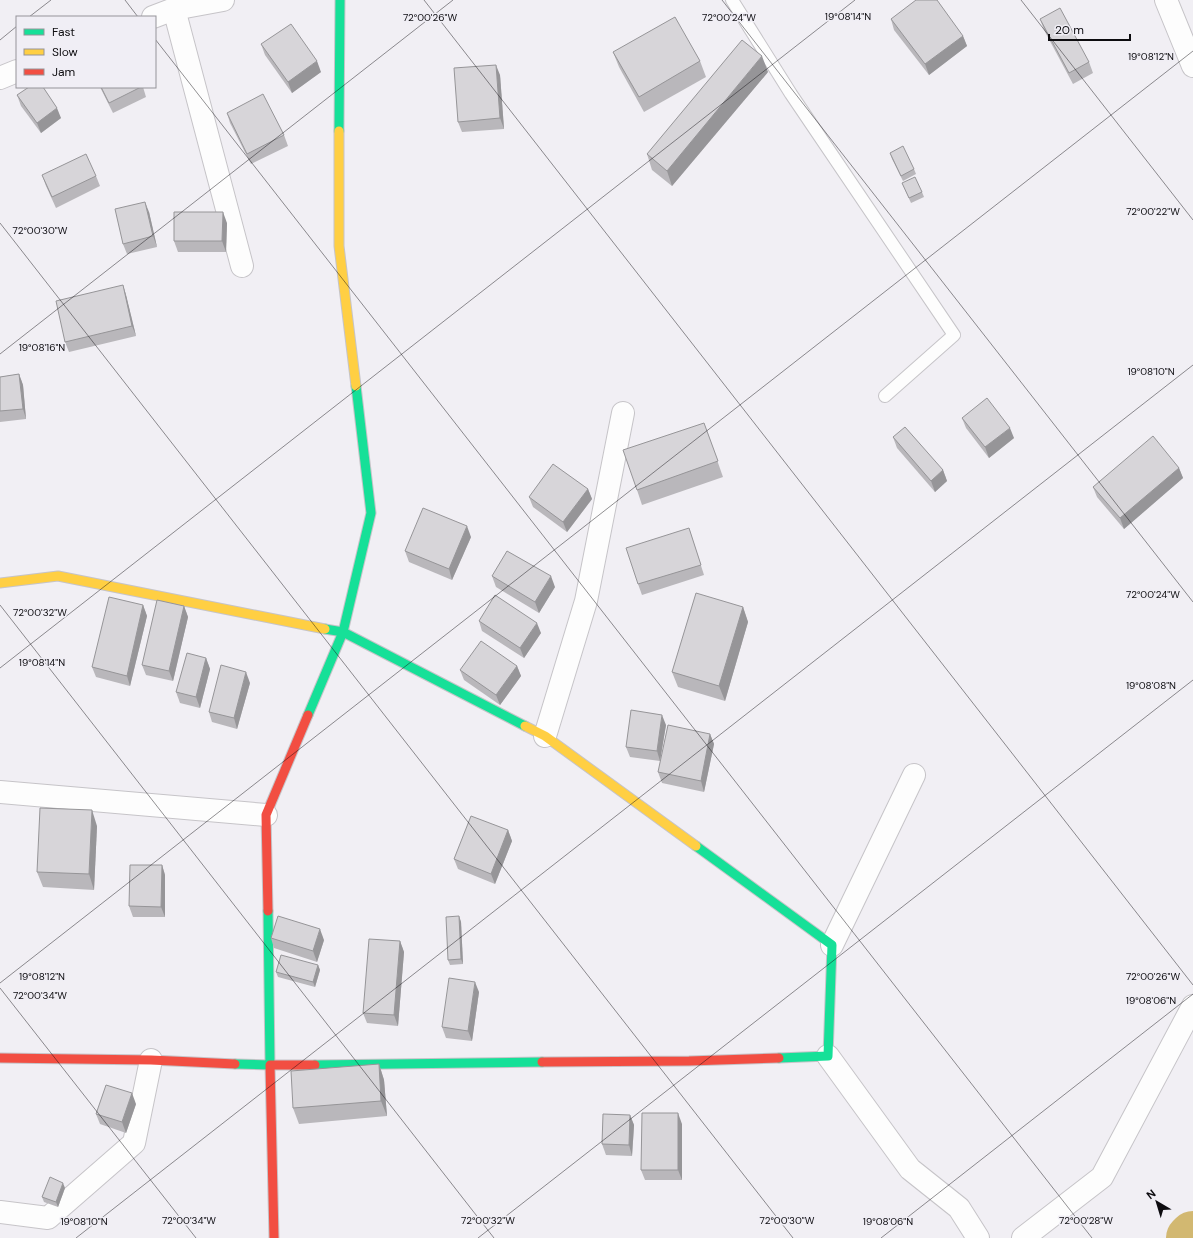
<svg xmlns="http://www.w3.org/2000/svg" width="1193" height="1238" font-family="'DM Sans',sans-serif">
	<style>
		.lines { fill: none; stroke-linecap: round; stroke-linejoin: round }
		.river { stroke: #d2b871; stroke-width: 48 }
		.lane-casing { stroke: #c6c4c8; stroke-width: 14 }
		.street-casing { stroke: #c6c4c8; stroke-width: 24 }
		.fast-casing { stroke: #c6c4c8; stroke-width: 11 }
		.slow-casing { stroke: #c6c4c8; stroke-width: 11 }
		.jam-casing { stroke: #c6c4c8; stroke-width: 11 }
		.lane { stroke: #fdfdfd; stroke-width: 12 }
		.street { stroke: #fdfdfd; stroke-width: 22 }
		.fast { stroke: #16e098; stroke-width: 9 }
		.slow { stroke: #ffcf43; stroke-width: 9 }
		.jam { stroke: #f24e42; stroke-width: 9 }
		.wall { fill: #b9b7bb }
		.shaded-wall { fill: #969598 }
		.building { fill: #d7d5d9; stroke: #969598 }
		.ticks { fill: none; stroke: #0d0c0f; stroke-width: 1; stroke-opacity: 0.45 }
		.ticks-label { font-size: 10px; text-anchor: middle; fill: #0d0c0f; stroke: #f0eef5; stroke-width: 3; stroke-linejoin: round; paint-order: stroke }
	</style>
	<rect width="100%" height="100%" fill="#f1eff4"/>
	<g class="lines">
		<path class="river" d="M1190,1238l3,-3"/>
		<g class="lane-casing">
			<path id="lane" d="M732,0l59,94 163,241 -69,61"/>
		</g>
		<g class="street-casing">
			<g id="street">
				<path d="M1166,0l27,66"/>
				<path d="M174,9l68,257"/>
				<path d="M153,17l21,-8 49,-9"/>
				<path d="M0,78l17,-7"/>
				<path d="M545,736l41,-135 37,-188"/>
				<path d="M0,792l266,23"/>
				<path d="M832,945l82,-170"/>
				<path d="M828,1056l82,113 49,39 19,30"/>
				<path d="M0,1212l48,6 86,-75 17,-83"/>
				<path d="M1023,1238l79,-61 91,-171"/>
			</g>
		</g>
		<g class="fast-casing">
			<g id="fast">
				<path d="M339,131l1,-131"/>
				<path d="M325,629l18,3 182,94"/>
				<path d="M308,715l35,-83 28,-119 -15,-127"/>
				<path d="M696,846l136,99 -4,111 -49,2"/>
				<path d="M235,1064l35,1 -2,-154"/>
				<path d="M315,1065l227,-3"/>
			</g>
		</g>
		<g class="slow-casing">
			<g id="slow">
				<path d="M339,131v115l17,140"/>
				<path d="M0,583l58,-7 267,53"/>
				<path d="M525,726l20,10 151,110"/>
			</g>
		</g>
		<g class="jam-casing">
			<g id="jam">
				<path d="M268,911l-2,-96 42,-100"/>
				<path d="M0,1058l151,2 84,4"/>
				<path d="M542,1062l147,-1 90,-3"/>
				<path d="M274,1238l-4,-173h45"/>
			</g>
		</g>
		<use href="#lane" class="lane"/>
		<use href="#street" class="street"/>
		<use href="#fast" class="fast"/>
		<use href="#slow" class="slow"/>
		<use href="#jam" class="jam"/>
	</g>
	<g class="wall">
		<path d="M891,19l72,17 4,10 -38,29 -35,-45z"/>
		<path d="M1040,19l49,43 4,11 -20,11 -29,-54z"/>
		<path d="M261,44l60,28 -29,21 -27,-38z"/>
		<path d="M613,52l87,9 6,16 -62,35 -25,-45z"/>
		<path d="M768,72l-96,114 -20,-16 -5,-16z"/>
		<path d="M500,75l4,54 -42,3 -4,-10z"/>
		<path d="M100,87h43l3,10 -33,16z"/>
		<path d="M17,95l44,23 -20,15 -20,-27z"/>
		<path d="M227,113l57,22 4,11 -37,18 -21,-41z"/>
		<path d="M890,153l24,16 2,5 -13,7 -11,-22z"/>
		<path d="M42,175l54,1 4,10 -44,22 -10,-22z"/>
		<path d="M902,183l20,9 2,5 -13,6z"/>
		<path d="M149,212l8,35 -30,7 -4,-10z"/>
		<path d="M227,223l-1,29h-48l-4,-11z"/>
		<path d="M123,285l3,10 10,41 -67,16 -4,-10z"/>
		<path d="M19,374l4,11 3,34 -26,3v-45z"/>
		<path d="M962,418l52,20 -25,20 -23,-30z"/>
		<path d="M704,423l19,54 -81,28 -5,-15z"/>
		<path d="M893,437l50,33 4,11 -12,11 -38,-44z"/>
		<path d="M1179,468l4,10 -59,51 -27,-32 -4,-10z"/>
		<path d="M588,489l4,10 -25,33 -34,-25 -4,-10z"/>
		<path d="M689,528l15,47 -62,20 -4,-11z"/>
		<path d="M471,537l-19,43 -43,-18 -4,-11z"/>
		<path d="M492,576l63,11 -16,26 -43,-26z"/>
		<path d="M143,605l4,11 -17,70 -34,-9 -4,-10z"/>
		<path d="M184,606l4,11 -15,64 -27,-6 -4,-10z"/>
		<path d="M743,607l5,15 -23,79 -47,-14 -6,-15z"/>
		<path d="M479,621l62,12 -17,25 -42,-27z"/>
		<path d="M206,658l4,11 -10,39 -20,-5 -4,-11z"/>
		<path d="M517,666l4,10 -21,29 -36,-25 -4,-10z"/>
		<path d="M250,683l-13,46 -25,-7 -3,-10z"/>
		<path d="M666,725l-6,36 -30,-4 -4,-10z"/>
		<path d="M710,734l4,10 -10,48 -42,-9 -4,-11z"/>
		<path d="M97,826l-3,64 -51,-3 -6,-15z"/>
		<path d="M508,830l4,11 -17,43 -37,-15 -4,-10z"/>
		<path d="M162,865l3,10v42h-32l-4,-11z"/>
		<path d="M459,916l2,6 2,42 -13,1 -2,-5z"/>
		<path d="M271,938l53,2 -7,22 -43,-14z"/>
		<path d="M400,941l4,11 -6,74 -31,-3 -4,-10z"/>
		<path d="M318,965l2,5 -5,17 -37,-10 -2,-5z"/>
		<path d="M479,992l-7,49 -26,-3 -4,-11z"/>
		<path d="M379,1064l5,16 3,36 -88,8 -6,-16z"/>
		<path d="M136,1104l-10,29 -26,-9 -4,-10z"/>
		<path d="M630,1115l4,10 -2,31 -26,-1 -4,-11z"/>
		<path d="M682,1124v56h-37l-4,-10z"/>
		<path d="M65,1188l-7,19 -14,-5 -2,-5z"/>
	</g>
	<g class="shaded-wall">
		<path d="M963,36l4,10 -38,29 -4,-11z"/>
		<path d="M762,56l6,16 -96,114 -5,-15z"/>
		<path d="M317,61l4,11 -29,21 -4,-11z"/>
		<path d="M496,65l4,10 4,54 -4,-11z"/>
		<path d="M57,108l4,10 -20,15 -4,-10z"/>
		<path d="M145,202l4,10 8,35 -4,-11z"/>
		<path d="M223,212l4,11 -1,29 -4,-11z"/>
		<path d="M123,285l3,10 10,41 -4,-10z"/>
		<path d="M19,374l4,11 3,34 -3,-10z"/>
		<path d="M1010,428l4,10 -25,20 -4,-11z"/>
		<path d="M1179,468l4,10 -59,51 -4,-11z"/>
		<path d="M943,470l4,11 -12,11 -4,-11z"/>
		<path d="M588,489l4,10 -25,33 -4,-10z"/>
		<path d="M467,526l4,11 -19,43 -3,-11z"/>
		<path d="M551,576l4,11 -16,26 -4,-11z"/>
		<path d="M143,605l4,11 -17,70 -3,-10z"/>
		<path d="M184,606l4,11 -15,64 -4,-10z"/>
		<path d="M743,607l5,15 -23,79 -6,-15z"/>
		<path d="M537,623l4,10 -17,25 -4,-10z"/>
		<path d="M206,658l4,11 -10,39 -4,-11z"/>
		<path d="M517,666l4,10 -21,29 -4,-10z"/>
		<path d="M246,672l4,11 -13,46 -3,-11z"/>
		<path d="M662,715l4,10 -6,36 -3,-10z"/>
		<path d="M710,734l4,10 -10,48 -3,-11z"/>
		<path d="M92,810l5,16 -3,64 -5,-16z"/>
		<path d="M508,830l4,11 -17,43 -4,-10z"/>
		<path d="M162,865l3,10v42l-4,-10z"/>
		<path d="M459,916l2,6 2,42 -2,-5z"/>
		<path d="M320,929l4,11 -7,22 -4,-11z"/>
		<path d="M400,941l4,11 -6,74 -4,-11z"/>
		<path d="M318,965l2,5 -5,17 -2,-5z"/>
		<path d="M475,982l4,10 -7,49 -4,-10z"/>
		<path d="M379,1064l5,16 3,36 -6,-15z"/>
		<path d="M132,1093l4,11 -10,29 -4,-11z"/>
		<path d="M678,1113l4,11v56l-4,-10z"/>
		<path d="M630,1115l4,10 -2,31 -3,-11z"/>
		<path d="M63,1183l2,5 -7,19 -2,-5z"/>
	</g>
	<g class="building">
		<path d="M916,0h21l26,36 -38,28 -34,-45z"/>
		<path d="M1060,8l29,54 -20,11 -29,-54z"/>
		<path d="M675,17l25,44 -61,36 -26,-45z"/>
		<path d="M291,24l26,37 -29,21 -27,-38z"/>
		<path d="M742,40l20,16 -95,115 -20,-17z"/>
		<path d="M496,65l4,53 -42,4 -4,-54z"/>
		<path d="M29,87h14l14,21 -20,15 -20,-28z"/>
		<path d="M101,87h40l-32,16z"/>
		<path d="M263,94l21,41 -37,19 -20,-41z"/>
		<path d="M903,146l11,23 -13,7 -11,-23z"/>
		<path d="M86,154l10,22 -44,21 -10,-22z"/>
		<path d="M915,177l7,15 -13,6 -7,-15z"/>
		<path d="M145,202l8,34 -30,8 -8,-35z"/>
		<path d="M174,212h49l-1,29h-48z"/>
		<path d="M123,285l9,41 -67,16 -9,-41z"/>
		<path d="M19,374l4,35 -23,2v-34z"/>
		<path d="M987,398l23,30 -25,19 -23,-29z"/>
		<path d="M704,423l14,38 -81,29 -14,-40z"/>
		<path d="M905,427l38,43 -12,11 -38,-44z"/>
		<path d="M1153,436l26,32 -59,50 -27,-31z"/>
		<path d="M553,464l35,25 -25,33 -34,-25z"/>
		<path d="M423,508l44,18 -18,43 -44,-18z"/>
		<path d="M689,528l12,37 -63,19 -12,-36z"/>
		<path d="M507,551l44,25 -16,26 -43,-26z"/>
		<path d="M696,593l47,14 -24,79 -47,-14z"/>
		<path d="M495,595l42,28 -17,25 -41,-27z"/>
		<path d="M109,597l34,8 -16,71 -35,-9z"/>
		<path d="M157,600l27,6 -15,65 -27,-6z"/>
		<path d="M481,641l36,25 -21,29 -36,-25z"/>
		<path d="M187,653l19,5 -10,39 -20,-5z"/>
		<path d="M221,665l25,7 -12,46 -25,-6z"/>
		<path d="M631,710l31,5 -5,36 -31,-4z"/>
		<path d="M668,725l42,9 -9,47 -43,-9z"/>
		<path d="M40,808l52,2 -3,64 -52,-2z"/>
		<path d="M471,816l37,14 -17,44 -37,-15z"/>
		<path d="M130,865h32l-1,42 -32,-1z"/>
		<path d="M278,916l42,13 -7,22 -42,-13z"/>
		<path d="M459,916l2,43 -13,1 -2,-43z"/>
		<path d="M369,939l31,2 -6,74 -31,-2z"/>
		<path d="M281,955l37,10 -5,17 -37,-10z"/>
		<path d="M449,978l26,4 -7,49 -26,-4z"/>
		<path d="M379,1064l2,37 -88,7 -2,-37z"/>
		<path d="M106,1085l26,8 -10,29 -26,-8z"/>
		<path d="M642,1113h36v57h-37z"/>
		<path d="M603,1114l27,1 -1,30 -27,-1z"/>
		<path d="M50,1177l13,6 -7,19 -14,-5z"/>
	</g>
	<path class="ticks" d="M125,0l13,17M424,0l769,985M722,0l471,602M1021,0l172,220M29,17l22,-17M155,39l937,1199M0,40l17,-14M0,223l793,1015M0,354l453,-354M0,605l494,633M0,668l855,-668M0,983l1193,-932M0,988l196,250M76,1238l1117,-873M478,1238l715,-558M881,1238l312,-244"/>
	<g class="ticks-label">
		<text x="848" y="20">19°08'14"N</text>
		<text x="430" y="21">72°00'26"W</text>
		<text x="729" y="21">72°00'24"W</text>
		<text x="1151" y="60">19°08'12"N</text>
		<text x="1153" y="215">72°00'22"W</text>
		<text x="40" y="234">72°00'30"W</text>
		<text x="42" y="351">19°08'16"N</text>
		<text x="1151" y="375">19°08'10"N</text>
		<text x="1153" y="598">72°00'24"W</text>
		<text x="40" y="616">72°00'32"W</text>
		<text x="42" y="666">19°08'14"N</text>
		<text x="1151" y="689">19°08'08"N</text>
		<text x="42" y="980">19°08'12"N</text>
		<text x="1153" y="980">72°00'26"W</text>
		<text x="40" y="999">72°00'34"W</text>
		<text x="1151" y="1004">19°08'06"N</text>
		<text x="189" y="1224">72°00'34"W</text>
		<text x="488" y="1224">72°00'32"W</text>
		<text x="787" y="1224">72°00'30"W</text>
		<text x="1086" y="1224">72°00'28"W</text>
		<text x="84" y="1225">19°08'10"N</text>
		<text x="888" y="1225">19°08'06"N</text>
	</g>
	<rect x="16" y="16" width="140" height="72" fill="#f0eef5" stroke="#959499"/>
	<rect x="24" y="29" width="20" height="6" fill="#16e098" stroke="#959499"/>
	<text x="52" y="36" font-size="12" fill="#0d0c0f">Fast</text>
	<rect x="24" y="49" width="20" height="6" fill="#ffcf43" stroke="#959499"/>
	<text x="52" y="56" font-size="12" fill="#0d0c0f">Slow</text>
	<rect x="24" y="69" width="20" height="6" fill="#f24e42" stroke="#959499"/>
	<text x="52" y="76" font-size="12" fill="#0d0c0f">Jam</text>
	<g transform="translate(1157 1202) rotate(322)" stroke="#f0eef5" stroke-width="3" paint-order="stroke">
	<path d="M0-3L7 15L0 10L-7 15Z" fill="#0d0c0f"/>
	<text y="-6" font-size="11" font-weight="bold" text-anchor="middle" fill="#0d0c0f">N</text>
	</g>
	<path d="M1049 34v6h81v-6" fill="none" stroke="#0d0c0f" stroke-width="2"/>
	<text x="1055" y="34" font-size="12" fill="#0d0c0f" stroke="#f0eef5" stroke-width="3" paint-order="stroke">20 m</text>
</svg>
